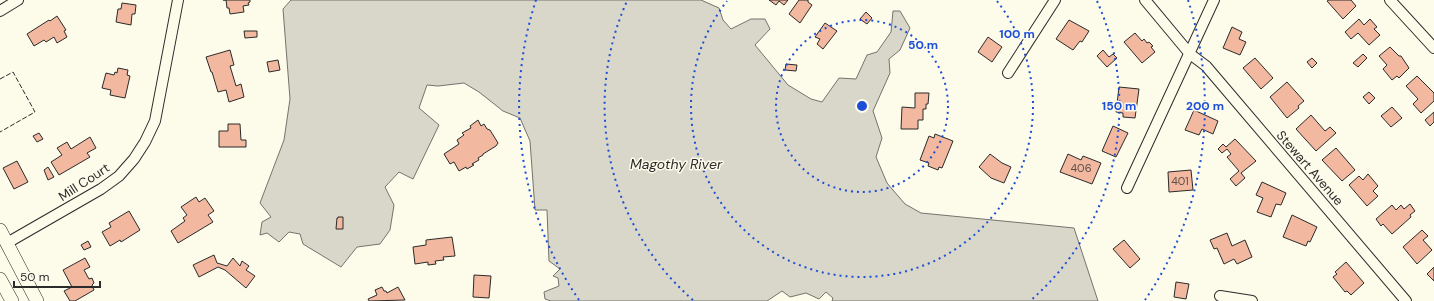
<svg xmlns="http://www.w3.org/2000/svg" width="1434" height="301" font-family="'DM Sans',sans-serif">
	<style>
		.water { fill: #d8d7c9; stroke: #74746e }
		.building { fill: #f2b8a0; stroke: #2b2b2b }
		.lines { fill: none; stroke-linecap: round; stroke-linejoin: round }
		.minor-casing { stroke: #2b2b2b; stroke-width: 12 }
		.tertiary-casing { stroke: #2b2b2b; stroke-width: 14 }
		.minor { stroke: #fdfbea; stroke-width: 10 }
		.tertiary { stroke: #fdfbea; stroke-width: 13 }
		.fence { stroke: #2b2b2b; stroke-width: 1; stroke-dasharray: 5 2; stroke-linecap: butt }
		.ring { fill: none; stroke: #1d4ed8; stroke-width: 2; stroke-dasharray: 2 4 }
		.labels { text-anchor: middle; dominant-baseline: central; stroke-width: 3; stroke-linejoin: round; paint-order: stroke }
		.number-label { font-size: 11px; fill: #5d4e48 }
		.street-label { font-size: 13px; fill: #2b2b2b; stroke: #fdfbea }
		.water-label { font-size: 14px; font-style: italic; fill: #2b2b2b; stroke: #fdfbea }
		.centre { fill: #1d4ed8; stroke: #fdfbea; stroke-width: 2 }
		.ring-label { font-size: 12px; text-anchor: middle; font-weight: bold; fill: #1d4ed8; stroke: #fdfbea; stroke-width: 3; stroke-linejoin: round; paint-order: stroke }
	</style>
	<rect width="100%" height="100%" fill="#fdfbea"/>
	<path class="water" d="M291,0h410l18,8 4,12 8,9 20,-10h14l5,10 -15,16 33,40 23,14 11,3 17,-24 17,1 11,-24 10,-3 14,-20 2,-21h7l10,17 -10,22 -11,9 1,14 -17,38 9,27 -6,19 11,26 18,21 16,9 153,15 24,73h-266l1,-3 -7,-6 -7,7 -13,-6 -16,4 -8,-6 -15,10h-216l-6,-2 -1,-7 15,-6 -1,-8 -5,-2 7,-7 -11,-8 -2,-51h-12l-5,-69 -10,-23 -17,-7 -24,-19 -15,-9 -26,3 -11,-1 -8,23 20,17 -26,54 -14,-7 -14,15 9,18 -4,25 -10,14 -23,3 -16,20 -38,-23 -3,-10 -11,-2 -10,10 -12,-9 -7,2 2,-13 9,-5 -11,-14 24,-63 6,-41 -7,-90z"/>
	<g class="building">
		<path d="M223,0h27v2l-2,1 1,2 -6,1 1,6 -14,2 -1,-6h-2l-1,-8z"/>
		<path d="M769,0h19l-4,5 -5,-4 -3,4z"/>
		<path d="M799,0h9v2l4,3 -12,18 -11,-9z"/>
		<path d="M1329,0h22l5,6 -13,13 -16,-18z"/>
		<path d="M122,3l14,2 -1,9h-3l-1,11 -15,-3 2,-13h3z"/>
		<path d="M866,12l6,6 -5,6 -7,-5z"/>
		<path d="M57,16l9,14 -2,1 3,6 -10,6 -3,-6 -8,5 -2,-2 -10,6 -7,-12 22,-14 1,1z"/>
		<path d="M1359,19l5,6 6,-6 7,8 -3,2 6,6 -11,10 -11,-12 -7,6 -6,-7z"/>
		<path d="M1069,20l20,11 -7,11 -2,-1 -7,9 -17,-11z"/>
		<path d="M825,23l12,8 -14,18 -6,-5 3,-5 -5,-2z"/>
		<path d="M1232,27l10,5 -3,7 7,3 -6,13 -17,-7z"/>
		<path d="M244,31h13v6l-12,1z"/>
		<path d="M1135,33l7,8 2,-2 3,4 2,-1 4,4 -2,1 4,5 -13,11 -18,-21z"/>
		<path d="M988,37l14,10 -10,15 -14,-10z"/>
		<path d="M1390,47l9,9h2l8,12 -10,10 -2,-2 -5,4 -9,-11 4,-4 -8,-9z"/>
		<path d="M230,50l4,15 -4,1 6,20 5,-2 3,13 -15,5 -3,-12 -8,2 -6,-20h-1l-5,-15z"/>
		<path d="M1103,50l6,7 4,-3 4,4 -10,9 -10,-11z"/>
		<path d="M1363,54l4,4 -9,9 -5,-4z"/>
		<path d="M1255,58l18,20 -12,11 -18,-21z"/>
		<path d="M1312,58l5,5 -5,5 -5,-6z"/>
		<path d="M278,60l2,10 -11,2 -2,-10z"/>
		<path d="M786,64l11,1 -1,6 -11,-1z"/>
		<path d="M118,68l10,2 -1,5 3,1 -5,22 -15,-3 1,-5 -9,-2 4,-15 8,2 1,-3 2,1z"/>
		<path d="M1417,76l17,17v8l-13,12 -8,-9 5,-5 -12,-13z"/>
		<path d="M1287,82l17,19 -6,5 1,2 -12,10 -17,-21z"/>
		<path d="M1119,87l20,2 -4,29 -12,-1v-4l-7,-1z"/>
		<path d="M1369,92l6,6 -6,6 -6,-7z"/>
		<path d="M915,93h14l-1,11h-2v5h-3v11h-5v9h-17l1,-22 13,1z"/>
		<path d="M1392,107l10,11 -11,9 -10,-11z"/>
		<path d="M1194,110l24,11 -5,13 -11,-5 -3,6 -14,-5z"/>
		<path d="M1434,112v10l-4,4 -5,-6z"/>
		<path d="M1311,115l14,16 5,-4 6,6 -20,18 -20,-22z"/>
		<path d="M478,120l3,6 3,-2 3,5 3,1 8,13 -2,3 -13,8v1l-5,3 1,2 -7,4 2,1 -7,4 -1,-2 -7,4 -5,-9 -4,2 -6,-10 15,-10 -2,-4 7,-5 -2,-2 9,-5 -1,-2z"/>
		<path d="M228,124h12l1,16h5v7h-27v-16h9z"/>
		<path d="M1113,126l15,7 -12,24 -14,-6z"/>
		<path d="M39,133l4,6 -6,3 -4,-6z"/>
		<path d="M935,134l18,7 -11,27 -3,-1 -1,3 -10,-4 1,-3 -9,-3 9,-24 5,2z"/>
		<path d="M90,137l6,11 -9,5 3,4 -31,18 -8,-13 11,-7 -5,-7 10,-6 4,7z"/>
		<path d="M1235,139l21,22 -15,12 4,5 -9,8 -6,-7 9,-8 -12,-14 4,-3 -4,-5 -5,4 -4,-4 5,-5 3,3z"/>
		<path d="M1336,148l19,22 -13,11 -20,-21z"/>
		<path d="M990,154l12,9 9,4 -7,16 -13,-5 -12,-11z"/>
		<path d="M1068,154l13,6 2,-4 18,7 -9,21 -32,-12z"/>
		<path d="M17,161l11,21 -14,7 -11,-21z"/>
		<path d="M48,167l6,10 -6,3 -4,-10z"/>
		<path d="M1191,170l2,20 -24,2 -1,-20z"/>
		<path d="M1368,174l10,12 -5,5 5,5 -11,10 -18,-21 10,-9 4,4z"/>
		<path d="M1262,182l24,11 -5,12 -5,-1 -5,13 -14,-5 6,-14 -7,-3z"/>
		<path d="M196,197l3,5 6,-4 9,13 -6,4 5,7 -35,21 -7,-12 14,-10 -2,-3 4,-3 -6,-8z"/>
		<path d="M1410,204l5,7 -5,4 1,2 -19,17 -9,-10 -2,2 -5,-7 16,-14 4,5 5,-5 3,4z"/>
		<path d="M129,211l11,19 -19,12 -1,-2 -10,6 -8,-14 9,-5 -2,-4z"/>
		<path d="M1292,215l25,12 -7,15 -2,-1 -2,5 -23,-9z"/>
		<path d="M338,217h5v12h-7l1,-11h1z"/>
		<path d="M1422,230l6,6 -5,4 9,10 -15,14 -14,-17z"/>
		<path d="M1227,233l5,13 13,-6 7,17 -15,7 -3,-5 -10,5 -7,-16 -3,1 -4,-9z"/>
		<path d="M452,237l3,19 -12,1 1,3 -9,1 1,3 -8,1v-3l-13,2 -2,-17 13,-2v-5z"/>
		<path d="M1124,240l16,19 -10,9 -17,-19z"/>
		<path d="M88,241l3,6 -7,3 -3,-5z"/>
		<path d="M214,255l3,8 10,3 6,-8 7,8 2,-5 7,5 -3,4 9,6 -9,12 -21,-18 -7,-3 -19,10 -6,-12z"/>
		<path d="M85,258l5,9 -6,3 5,9 3,-1 2,5 -2,2 2,5 -19,11h-5l-6,-10 8,-4 -9,-17z"/>
		<path d="M1346,262l18,21 -13,12 -4,-4 -2,1 -12,-15 4,-3 -2,-2z"/>
		<path d="M1434,267v14l-7,-7z"/>
		<path d="M474,275l17,1 -2,22 -16,-1z"/>
		<path d="M1176,282l13,2 -3,15 -12,-2z"/>
		<path d="M382,287l2,4h2l1,2 11,-6 7,13 -36,1 -1,-2 9,-4 -2,-5z"/>
	</g>
	<g class="lines">
		<g class="minor-casing">
			<g id="minor">
				<path d="M1145,0l45,54 16,12 200,235"/>
				<path d="M1390,0l44,48"/>
				<path d="M0,11l18,-11"/>
				<path d="M1008,73l47,-73"/>
				<path d="M1127,188l87,-188"/>
				<path d="M7,243l94,-54 18,-13 15,-17 11,-17 10,-21 23,-121"/>
				<path d="M1220,296l32,5"/>
			</g>
		</g>
		<g class="tertiary-casing">
			<g id="tertiary">
				<path d="M0,230l37,71"/>
				<path d="M0,279l12,22"/>
			</g>
		</g>
		<use href="#minor" class="minor"/>
		<use href="#tertiary" class="tertiary"/>
		<path class="fence" d="M0,79l13,-7 22,40 -35,20"/>
	</g>
	<g class="ring">
		<circle cx="862" cy="106" r="86"/>
		<path d="M997 1A171 171 0 1 1 727 1"/>
		<path d="M693 300A257 257 0 0 1 627 1M1097 1A257 257 0 0 1 1031 300"/>
		<path d="M579 300A343 343 0 0 1 536 0M1188 0A343 343 0 0 1 1145 300"/>
	</g>
	<g class="labels">
		<g class="number-label">
			<text x="1081" y="168">406</text>
			<text x="1180" y="181">401</text>
		</g>
		<g class="street-label">
			<text transform="translate(1310 168) rotate(49)">Stewart Avenue</text>
			<text transform="translate(84 182) rotate(-33)">Mill Court</text>
		</g>
		<g class="water-label">
			<text x="676" y="164">Magothy River</text>
		</g>
	</g>
	<circle cx="862" cy="106" r="6" class="centre"/>
	<g class="ring-label">
		<text x="1017" y="38">100 m</text>
		<text x="923" y="49">50 m</text>
		<text x="1119" y="110">150 m</text>
		<text x="1205" y="110">200 m</text>
	</g>
	<path d="M14 281v6h86v-6" fill="none" stroke="#2b2b2b" stroke-width="2"/>
	<text x="20" y="281" font-size="12" fill="#2b2b2b" stroke="#fdfbea" stroke-width="3" paint-order="stroke">50 m</text>
</svg>
